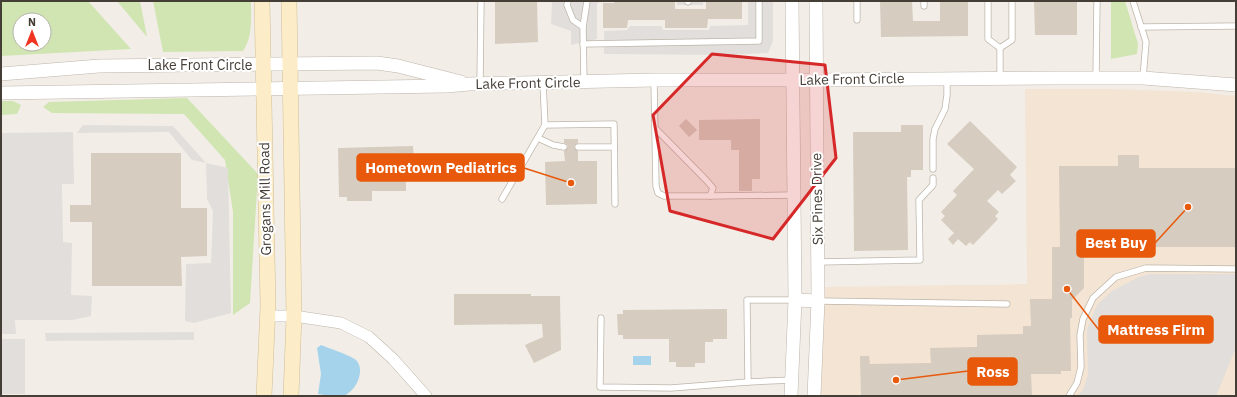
<svg xmlns="http://www.w3.org/2000/svg" width="1237" height="397" font-family="'IBM Plex Sans',sans-serif">
	<style>
		.commercial { fill: #f3e4d3 }
		.green { fill: #d0e5b1; fill-rule: evenodd }
		.parking { fill: #e1dedb }
		.water { fill: #a6d3ec }
		.building { fill: #d6ccc0 }
		.lines { fill: none; stroke-linecap: round; stroke-linejoin: round }
		.service-casing { stroke: #bdb5aa; stroke-width: 7 }
		.minor-casing { stroke: #bdb5aa; stroke-width: 12 }
		.tertiary-casing { stroke: #bdb5aa; stroke-width: 14 }
		.secondary-casing { stroke: #d0bf98; stroke-width: 16 }
		.service { stroke: #fff; stroke-width: 5.5 }
		.minor { stroke: #fff; stroke-width: 11 }
		.tertiary { stroke: #fff; stroke-width: 13 }
		.secondary { stroke: #fcecc7; stroke-width: 15 }
		.marked { fill: #d62828; fill-opacity: 0.2; stroke: #d62828; stroke-width: 3; stroke-linejoin: round }
		.labels { text-anchor: middle; dominant-baseline: central; stroke-width: 4; stroke-linejoin: round; paint-order: stroke }
		.street-label { font-size: 14px; fill: #453e36; stroke: #fff }
		.leader { fill: none; stroke: #e8590c; stroke-width: 1.5 }
		.callout-dot { fill: #e8590c; stroke: #fff; stroke-width: 1.5 }
		.callout { fill: #e8590c; stroke: #e8590c; stroke-width: 1.5 }
		.callout-label { font-size: 15px; text-anchor: middle; font-weight: bold; fill: #fff }
	</style>
	<rect width="100%" height="100%" fill="#f2eee7"/>
	<path class="commercial" d="M1025,89h86l85,3 40,4v300h-416l5,-109 202,-3z"/>
	<g class="green">
		<path d="M1,1h87l43,48 -130,7zM20,20h24v24h-24z"/>
		<path d="M117,1h23l7,36z"/>
		<path d="M153,1h98c0,18 2,35 -8,50l-80,1z"/>
		<path d="M1111,1h14l13,43 -1,10 -26,5z"/>
		<path d="M187,98l71,76 -8,129 -17,12v-103l-8,-52 -41,-46 -132,-1 -9,-6 6,-5z"/>
		<path d="M1,101h12l8,4 -4,9 -16,1z"/>
	</g>
	<g class="parking">
		<path d="M552,1h48l-3,3v35l-26,6v-14l-20,-7z"/>
		<rect x="677" y="1" width="26" height="4"/>
		<path d="M748,1h25v40l-5,12 -45,2 -119,-1v-23l23,-1 3,-4h32l1,4h46l1,-4 38,-1z"/>
		<path d="M83,125l90,1 33,37 22,5 3,145 -37,10 -9,-2 1,-57 25,-1 2,-52 -6,-12 -1,-36 -14,-3 -23,-28 -92,1z"/>
		<path d="M73,132l1,52h-12l1,58 9,1 -1,52 21,1 -1,20 -19,4h-57l1,14h-15v-201z"/>
		<path d="M1149,274h87v73l-20,49h-138l5,-6 5,-15 -1,-46 10,-24 15,-14 27,-14z"/>
		<path d="M194,332v8l-148,1 -1,-8z"/>
		<rect x="1" y="339" width="24" height="55"/>
	</g>
	<g class="water">
		<path d="M321,345c7,3 29,10 35,15 10,10 0,32 -13,36 -8,1 -17,-1 -25,-2l3,-20 -4,-26z"/>
		<rect x="633" y="356" width="18" height="9"/>
	</g>
	<g class="building">
		<path d="M495,1h42l1,41 -43,2z"/>
		<path d="M615,1h60v8h31v-8h36v18h-34l-1,9h-42v-8h-37l-1,8h-24v-25h11z"/>
		<path d="M880,1h32l1,20h27v-20h28v35l-87,1z"/>
		<path d="M1034,1h43v34h-42z"/>
		<path d="M686,119l11,11 -8,7 -10,-11z"/>
		<path d="M760,119v60h-8v12h-13v-41h-8v-10h-32v-20z"/>
		<path d="M970,121l47,46 -7,8 6,6 -14,13 -4,-4 -11,11 12,11 -4,4 3,3 -25,26 -3,-3 -4,4 -8,-7 -5,6 -5,-6 6,-6 -13,-13 4,-4 -4,-4 16,-17 -4,-4 21,-22 -27,-25z"/>
		<path d="M901,125h22v45h-12v7h-4l1,73 -54,1 -1,-119h48z"/>
		<path d="M564,139h14v4l-3,2 -1,2 4,4v10h19v43l-51,1 -1,-43 20,-1 -1,-10 4,-4 -1,-3 -3,-1z"/>
		<path d="M413,146l1,13 17,-1v19h-25v14h-34v10h-25v-4h-8l-1,-49z"/>
		<path d="M91,153h90v55h26v48l-26,1 1,29h-90v-64h-22v-17h21z"/>
		<path d="M1118,155h21v13h97v79h-100v6l-34,1v-7h-18v41l-12,12v18h-2l1,53h-10v3h-30l1,22h-171l-1,-40h9l1,8 61,-1 -1,-15 47,-1v-12l46,-1v-8h8l-1,-27h22v-52h8l-1,-81h59z"/>
		<path d="M454,294h77v2h29l1,54 -27,13 -9,-18 18,-8 -1,-13 -88,1z"/>
		<path d="M727,309v30h-14v3h-8v21h-10v4h-19v-5h-7v-23h-46v-4h-5l-1,-21h6v-4z"/>
	</g>
	<g class="lines">
		<g class="service-casing">
			<g id="service">
				<path d="M568,1l-1,4 6,15 10,7 1,55"/>
				<path d="M688,1v1"/>
				<path d="M924,1v5"/>
				<path d="M988,1v38l12,9"/>
				<path d="M1133,1l13,41 -3,36"/>
				<path d="M857,20v-19"/>
				<path d="M583,27l4,-26"/>
				<path d="M1141,27l95,-1"/>
				<path d="M583,44l176,-3v-40"/>
				<path d="M1000,48l12,-8v-39"/>
				<path d="M1000,78v-30"/>
				<path d="M1096,78l1,-77"/>
				<path d="M654,81l2,105 2,7 6,3h46l3,-8 -6,-7 -52,-53"/>
				<path d="M480,83l1,-82"/>
				<path d="M545,125l69,-1 1,80"/>
				<path d="M538,138l15,7 11,2"/>
				<path d="M578,147h36"/>
				<path d="M933,169v-30l2,-10 10,-20 2,-14v-17"/>
				<path d="M710,196l84,-1"/>
				<path d="M502,199l43,-74 -2,-42"/>
				<path d="M818,262l102,-2 -1,-60 14,-15v-7"/>
				<path d="M819,301l188,3"/>
				<path d="M601,318l-1,69 71,1 77,-6 44,-2"/>
				<path d="M748,382l-1,-82h48"/>
				<path d="M1069,396l8,-13 4,-16 -1,-32 3,-16 10,-21 23,-21 30,-9 90,1"/>
			</g>
		</g>
		<g class="minor-casing">
			<path id="minor" d="M268,316h26l47,7 28,14 24,22 33,37"/>
		</g>
		<g class="tertiary-casing">
			<g id="tertiary">
				<path d="M1,74l98,-8 278,-3 21,3 63,16"/>
				<path d="M1,93l446,-7 22,-2 185,-4h162l239,-2h88l93,7"/>
				<path d="M795,300l23,1"/>
				<path d="M791,396l4,-96 -3,-299"/>
				<path d="M814,396l4,-95 -2,-300"/>
			</g>
		</g>
		<g class="secondary-casing">
			<g id="secondary">
				<path d="M262,1l6,305 -4,90"/>
				<path d="M289,1l5,315 -3,80"/>
			</g>
		</g>
		<use href="#service" class="service"/>
		<use href="#minor" class="minor"/>
		<use href="#tertiary" class="tertiary"/>
		<use href="#secondary" class="secondary"/>
	</g>
	<path class="marked" d="M712,54l113,11 11,93 -63,81 -103,-28 -17,-96z"/>
	<g class="labels">
		<g class="street-label">
			<text x="200" y="65">Lake Front Circle</text>
			<text transform="translate(852 79) rotate(-1)">Lake Front Circle</text>
			<text transform="translate(528 83) rotate(-1)">Lake Front Circle</text>
			<text transform="translate(265 199) rotate(-91)">Grogans Mill Road</text>
			<text transform="translate(817 199) rotate(-91)">Six Pines Drive</text>
		</g>
	</g>
	<path class="leader" d="M571 183L524 168M1188 207L1155 243M1067 289L1099 330M896 380L968 371"/>
	<g class="callout-dot">
		<circle cx="571" cy="183" r="4"/>
		<circle cx="1188" cy="207" r="4"/>
		<circle cx="1067" cy="289" r="4"/>
		<circle cx="896" cy="380" r="4"/>
	</g>
	<g class="callout">
		<rect x="357" y="154" width="167" height="27" rx="4"/>
		<rect x="1077" y="230" width="78" height="27" rx="4"/>
		<rect x="1099" y="316" width="114" height="27" rx="4"/>
		<rect x="968" y="358" width="49" height="27" rx="4"/>
	</g>
	<g class="callout-label">
		<text x="441" y="173">Hometown Pediatrics</text>
		<text x="1116" y="248">Best Buy</text>
		<text x="1156" y="335">Mattress Firm</text>
		<text x="993" y="377">Ross</text>
	</g>
	<rect width="1237" height="397" fill="none" stroke="#453e36" stroke-width="4"/>
	<g transform="translate(32 32)"><circle r="19" fill="#ffffff" stroke="#b5b2af"/>
	<path d="M0-3L7 15L0 10L-7 15Z" fill="#ef3521"/>
	<text y="-6" font-size="11" font-weight="bold" text-anchor="middle" fill="#453e36">N</text>
	</g>
</svg>
